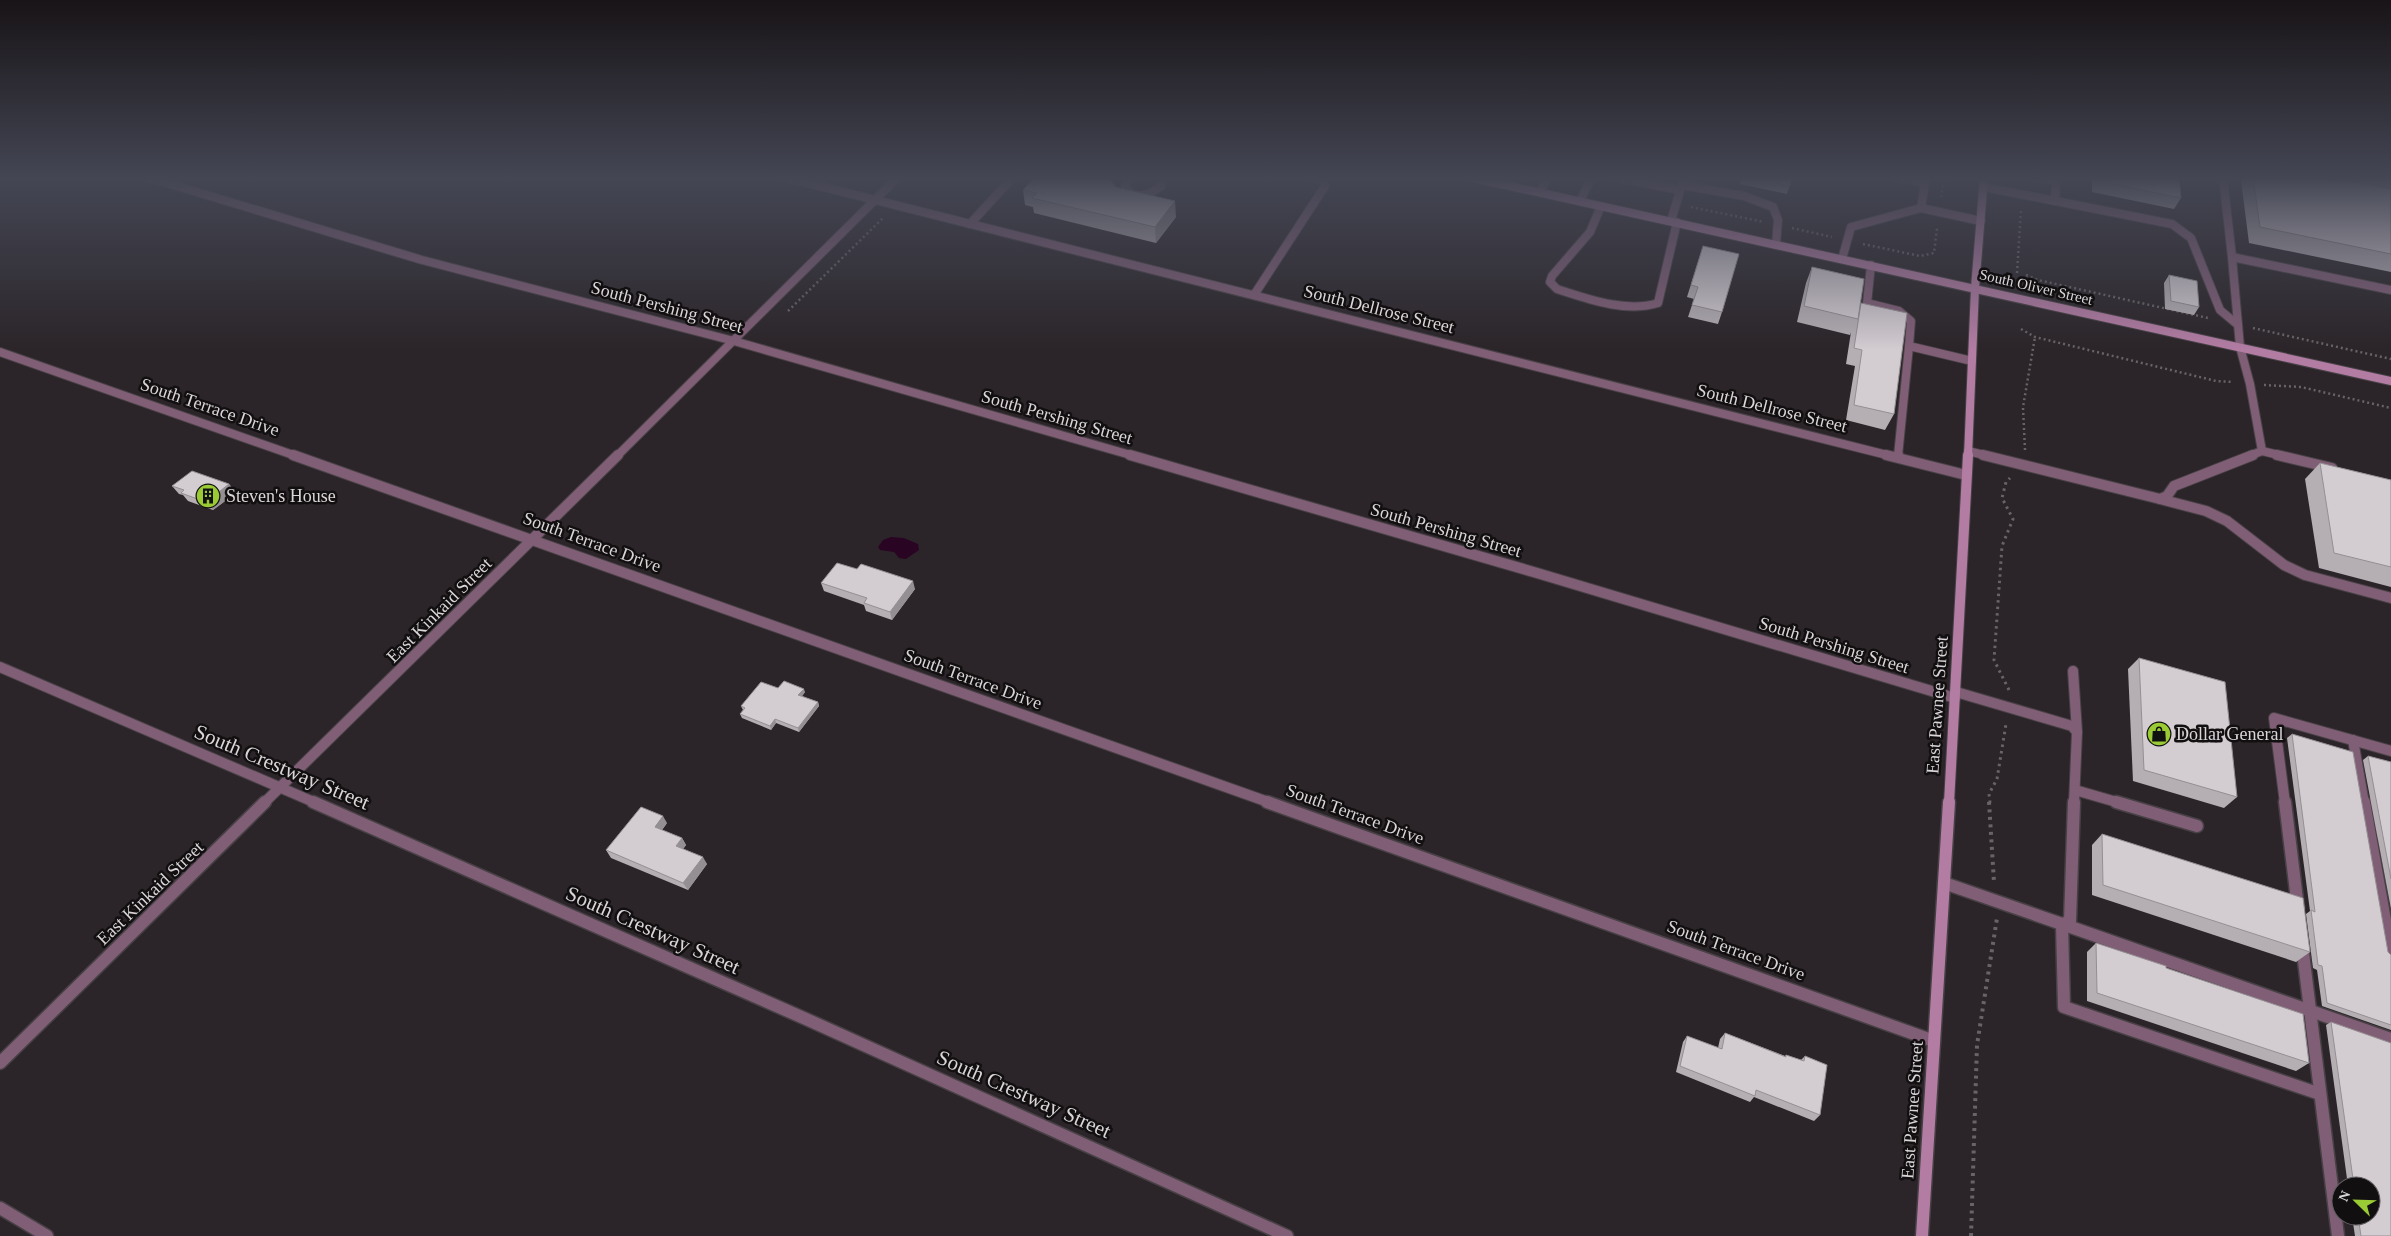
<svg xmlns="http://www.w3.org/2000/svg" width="2391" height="1236" font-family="'Times New Roman',serif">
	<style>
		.water { fill: #2a0423 }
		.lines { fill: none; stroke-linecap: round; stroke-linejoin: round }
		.service-far2-casing { stroke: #474145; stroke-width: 10 }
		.service-far1-casing { stroke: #474145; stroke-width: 12 }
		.service-casing { stroke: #474145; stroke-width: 15 }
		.minor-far2-casing { stroke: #474145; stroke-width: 10 }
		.minor-far1-casing { stroke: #474145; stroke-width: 12 }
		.minor-casing { stroke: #474145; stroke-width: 15 }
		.secondary-far2-casing { stroke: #474145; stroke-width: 10 }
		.secondary-far1-casing { stroke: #474145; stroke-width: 12 }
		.secondary-casing { stroke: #474145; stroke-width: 15 }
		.path-far2 { stroke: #686366; stroke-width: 2.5; stroke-dasharray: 2 3; stroke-linecap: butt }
		.path-far1 { stroke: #686366; stroke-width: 3; stroke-dasharray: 2.5 4; stroke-linecap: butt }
		.path { stroke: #686366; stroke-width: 4; stroke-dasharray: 3 4.5; stroke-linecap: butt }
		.service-far2 { stroke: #805e76; stroke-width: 8 }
		.service-far1 { stroke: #805e76; stroke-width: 10 }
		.service { stroke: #805e76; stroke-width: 12 }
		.minor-far2 { stroke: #805e76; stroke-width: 8 }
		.minor-far1 { stroke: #805e76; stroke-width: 10 }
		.minor { stroke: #805e76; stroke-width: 12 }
		.secondary-far2 { stroke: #b27ca3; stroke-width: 8 }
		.secondary-far1 { stroke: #b27ca3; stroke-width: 10 }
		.secondary { stroke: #b27ca3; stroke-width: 12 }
		.wall { fill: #b5afb4 }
		.shaded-wall { fill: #948f92 }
		.building { fill: #d3ccd1; stroke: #948f92 }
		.labels { text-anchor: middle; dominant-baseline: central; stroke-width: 5; stroke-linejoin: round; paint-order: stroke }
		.far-street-label { font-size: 15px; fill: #d9d5d8; stroke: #120f11 }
		.street-label { font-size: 18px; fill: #d9d5d8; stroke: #120f11 }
		.poi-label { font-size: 18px; fill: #d9d5d8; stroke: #120f11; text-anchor: start }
		.near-street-label { font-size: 21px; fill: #d9d5d8; stroke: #120f11 }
	</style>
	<rect width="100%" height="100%" fill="#2b2529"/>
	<path class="water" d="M891,537l13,1 14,6 1,6 -13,9 -7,-1 -5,-6 -14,-2 -2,-3 5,-7z"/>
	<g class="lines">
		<g class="service-far2-casing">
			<g id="service-far2">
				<path d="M1130,177l-5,9c8,16 26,9 37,-1"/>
				<path d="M1614,177l66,13"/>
				<path d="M1896,177l29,6"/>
				<path d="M2035,177l21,4 -1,20"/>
				<path d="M2223,177l9,80"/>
				<path d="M1682,185l62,11 29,11 5,13 -2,24"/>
				<path d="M1984,187l188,37 19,14 29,72 18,15"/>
				<path d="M1540,192l8,-15"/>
				<path d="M1580,201l12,-24"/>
				<path d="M1601,206l-11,26 -38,44 -2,6 7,7c31,10 69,24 101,14l19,-81"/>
				<path d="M1921,208l60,13"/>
				<path d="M970,224l43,-47"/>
				<path d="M1842,259l9,-32 70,-19 5,-31"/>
				<path d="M1871,265l-4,38 32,8 12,10 -2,25 63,15"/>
				<path d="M1254,295l71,-109 -3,-6 -11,-3"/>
				<path d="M1968,451l20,5"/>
				<path d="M2262,451l21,5"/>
				<path d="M1898,456l11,-110"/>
				<path d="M2249,456l13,-5 -12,-67 -10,-37 -8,-90 159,33"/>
			</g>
		</g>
		<g class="service-far1-casing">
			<g id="service-far1">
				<path d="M1983,455l177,44 7,-3 7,-10 79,-31"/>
				<path d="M2277,455l55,13"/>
				<path d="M1898,457v-2"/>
				<path d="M2160,499l46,12 21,10 57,44 21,10 86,23"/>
				<path d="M2073,671l4,61"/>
				<path d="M1956,692l116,34 5,6 -3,71"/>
				<path d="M2353,740l11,63"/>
				<path d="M2075,790l45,13"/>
				<path d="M2285,803l-11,-85 117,33"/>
			</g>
		</g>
		<g class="service-casing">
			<g id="service">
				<path d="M2116,802l81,24"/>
				<path d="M2285,802l13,106"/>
				<path d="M2364,802l27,152"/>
				<path d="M1944,883l118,41 8,-3 4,-119"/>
				<path d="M2302,945l36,291"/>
				<path d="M2320,1094l-256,-87 -2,-83 329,115"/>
			</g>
		</g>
		<g class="minor-far2-casing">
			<g id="minor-far2">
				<path d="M147,177l275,83 312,81 400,115"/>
				<path d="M784,177l1107,279"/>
				<path d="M1671,221l13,-44"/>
				<path d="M0,352l296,104"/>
				<path d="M617,456l281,-279"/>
			</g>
		</g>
		<g class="minor-far1-casing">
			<g id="minor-far1">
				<path d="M293,455l978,348"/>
				<path d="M1130,455l407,118 418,125"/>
				<path d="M1886,455l80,20"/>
				<path d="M0,667l316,136"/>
				<path d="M264,803l354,-348"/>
			</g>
		</g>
		<g class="minor-casing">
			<g id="minor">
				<path d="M313,802l493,217 481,217"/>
				<path d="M1267,802l667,239"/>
				<path d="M0,1063l265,-261"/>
				<path d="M0,1208l47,28"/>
			</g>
		</g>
		<g class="secondary-far2-casing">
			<g id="secondary-far2">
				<path d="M1469,177l922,204"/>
				<path d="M1968,456l7,-168 9,-111"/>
			</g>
		</g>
		<g class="secondary-far1-casing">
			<path id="secondary-far1" d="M1949,803l19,-348"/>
		</g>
		<g class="secondary-casing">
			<path id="secondary" d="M1922,1236l27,-434"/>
		</g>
		<g class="path-far2">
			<path d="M1941,197l3,-20"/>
			<path d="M1691,207l73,15"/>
			<path d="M1792,228l40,9"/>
			<path d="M1863,244l57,12 14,-3 3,-25"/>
			<path d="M2017,273l4,-63"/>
			<path d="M2026,275l12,5 170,38"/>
			<path d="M788,311l96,-94"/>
			<path d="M2253,328l138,31"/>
			<path d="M2021,329l14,8 181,44 17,1"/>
			<path d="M2264,385l37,2 90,21"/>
			<path d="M2025,450l-2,-43 12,-70"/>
		</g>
		<g class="path-far1">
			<path d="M2009,690l-15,-30 8,-114 11,-27 -11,-21 4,-16 4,-4"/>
			<path d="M1990,803l-1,-9 8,-15 9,-55"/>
		</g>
		<g class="path">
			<path d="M1989,802l5,80"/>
			<path d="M1971,1236l6,-191 20,-127"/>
		</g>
		<use href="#service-far2" class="service-far2"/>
		<use href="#service-far1" class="service-far1"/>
		<use href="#service" class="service"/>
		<use href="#minor-far2" class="minor-far2"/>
		<use href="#minor-far1" class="minor-far1"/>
		<use href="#minor" class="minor"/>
		<use href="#secondary-far2" class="secondary-far2"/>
		<use href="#secondary-far1" class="secondary-far1"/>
		<use href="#secondary" class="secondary"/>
	</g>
	<g class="wall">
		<path d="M1742,177h50l-5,17 -47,-10z"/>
		<path d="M2092,177h87l2,21 -7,11 -82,-17z"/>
		<path d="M2243,177h71l12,2 -1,-2h66v95l-142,-29 -8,-63z"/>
		<path d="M1116,187l60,30 -20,26 -122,-30 -1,-6 -8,-2 -2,-15z"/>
		<path d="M1703,246l19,66 -4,12 -30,-7 6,-18 -7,-2z"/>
		<path d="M1812,267l48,38 34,109 -9,16 -39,-10 9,-54 -9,-2 5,-32 -1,3 -53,-13 9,-39z"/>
		<path d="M2169,275l30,32 -5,8 -29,-6 -1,-26z"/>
		<path d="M2320,463l71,17v107l-72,-19 -14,-89z"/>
		<path d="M229,484l7,9 -23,17 -25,-9 -5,-6 -4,-1 -7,-8z"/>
		<path d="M821,583l94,6 -23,31 -26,-9 -2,-6 -40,-14z"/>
		<path d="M2139,658l98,139 -13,11 -91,-27 -5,-112z"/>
		<path d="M778,688l27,4 -3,4 16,6 1,4 -20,26 -23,-9 -5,7 -29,-12 -2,-4 3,-4 -2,-4z"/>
		<path d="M2292,734l96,218 3,3v75l-69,-24 -5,-36 -4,-2 -7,-54 4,-3 -23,-173z"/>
		<path d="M2368,756l23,6v147l-28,-149z"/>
		<path d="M667,823l-5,7 20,8 4,7 -3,4 24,15 -19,26 -77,-32 -5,-8z"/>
		<path d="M2102,834l208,118 -14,10 -204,-67v-50z"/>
		<path d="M2096,943l70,25 143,95 -13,8 -209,-70v-49z"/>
		<path d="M2331,1022l60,214h-36l-3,-20h19v-30h-23l-22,-161z"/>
		<path d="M1725,1033l60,23 1,-1 15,5 4,-4 15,59 -6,6 -60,-24 -4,5 -74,-30 7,-30 4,-6 31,12 2,-9z"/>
	</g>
	<g class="shaded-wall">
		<path d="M1175,201l1,16 -20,26 -1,-16z"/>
		<path d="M229,484l7,9 -23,17 -7,-8z"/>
		<path d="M913,581l2,8 -23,31 -2,-8z"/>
		<path d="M804,689l1,3 -5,7 -2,-4z"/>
		<path d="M818,702l1,4 -20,26 -1,-4z"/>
		<path d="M775,719l1,4 -5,7 -1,-4z"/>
		<path d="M663,816l4,7 -8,11 -4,-7z"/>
		<path d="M682,838l4,7 -6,8 -4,-7z"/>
		<path d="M703,857l4,7 -19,26 -5,-7z"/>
	</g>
	<g class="building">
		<path d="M1035,177h73l8,10 59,14 -20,26 -123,-29 5,-5 -14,-3z"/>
		<path d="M1746,177h46l-2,9z"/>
		<path d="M2099,177h80l2,21 -82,-17z"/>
		<path d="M2253,177h61l27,5 -1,-3 51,10v65l-131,-27z"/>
		<path d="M1703,246l36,8 -17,58 -30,-7 6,-18 -7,-2z"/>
		<path d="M1812,267l52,12 -6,40 -54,-13z"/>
		<path d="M2169,275l28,6 2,26 -28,-6z"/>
		<path d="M1861,303l46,10 -13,101 -40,-9 8,-55 -8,-2z"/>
		<path d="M2320,463l71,17v87l-57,-14z"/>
		<path d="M192,471l37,13 -23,18 -25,-9 3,-3 -12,-4z"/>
		<path d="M837,563l20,6 4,-5 52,17 -23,31 -26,-9 3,-5 -46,-15z"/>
		<path d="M2139,658l86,24 12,115 -93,-27z"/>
		<path d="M784,681l20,8 -6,6 20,7 -20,26 -23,-9 -5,7 -30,-12 5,-6 -4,-2 20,-24 17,6z"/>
		<path d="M2292,734l61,18 35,200 3,3v70l-64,-22 -5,-37 -4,-1 -7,-55 4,2z"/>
		<path d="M2368,756l23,6v117z"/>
		<path d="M641,807l22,9 -8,11 27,11 -6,8 27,11 -20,26 -77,-33z"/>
		<path d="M2102,834l201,64 7,54 -207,-67z"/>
		<path d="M2096,943l70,23v2l137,46 6,49 -212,-70z"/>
		<path d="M2331,1022l60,21v193h-30l-3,-20h13v-30h-17z"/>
		<path d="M1725,1033l61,24v-2l18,6 1,-5 22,9 -7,50 -64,-25 -1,6 -75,-30 7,-30 35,13z"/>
	</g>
	<linearGradient id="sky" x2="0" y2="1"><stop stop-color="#181417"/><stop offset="0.51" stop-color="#444654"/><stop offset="1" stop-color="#444654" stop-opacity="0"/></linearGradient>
	<rect width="2391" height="350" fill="url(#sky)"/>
	<defs>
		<g id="building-disc" transform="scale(1.25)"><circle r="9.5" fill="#9acb35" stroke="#120f11"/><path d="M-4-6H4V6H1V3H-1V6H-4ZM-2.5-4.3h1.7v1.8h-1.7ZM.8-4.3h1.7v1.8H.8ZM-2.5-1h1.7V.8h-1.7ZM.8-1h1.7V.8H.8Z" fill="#111"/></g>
		<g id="shop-disc" transform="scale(1.25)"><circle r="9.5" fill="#9acb35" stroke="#120f11"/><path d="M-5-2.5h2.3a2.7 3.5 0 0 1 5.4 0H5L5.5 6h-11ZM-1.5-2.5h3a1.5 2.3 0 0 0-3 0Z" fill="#111"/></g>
	</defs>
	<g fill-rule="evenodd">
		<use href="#building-disc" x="208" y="496"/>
		<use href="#shop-disc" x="2159" y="734"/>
	</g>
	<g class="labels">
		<g class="far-street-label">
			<text transform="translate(2036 287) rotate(13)">South Oliver Street</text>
		</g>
		<g class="street-label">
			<text transform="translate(667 307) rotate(15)">South Pershing Street</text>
			<text transform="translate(1379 309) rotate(14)">South Dellrose Street</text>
			<text transform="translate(210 407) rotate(19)">South Terrace Drive</text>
			<text transform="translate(1772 408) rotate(14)">South Dellrose Street</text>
			<text transform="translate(1057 417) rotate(16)">South Pershing Street</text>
			<text transform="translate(1446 530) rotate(16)">South Pershing Street</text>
			<text transform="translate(592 542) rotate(20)">South Terrace Drive</text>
			<text transform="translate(439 610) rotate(-45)">East Kinkaid Street</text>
			<text transform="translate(1834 645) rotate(17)">South Pershing Street</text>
			<text transform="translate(973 679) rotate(20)">South Terrace Drive</text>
			<text transform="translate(1937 705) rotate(-86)">East Pawnee Street</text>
			<text transform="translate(1355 814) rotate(20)">South Terrace Drive</text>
			<text transform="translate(150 893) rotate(-44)">East Kinkaid Street</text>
			<text transform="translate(1736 950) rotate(20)">South Terrace Drive</text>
			<text transform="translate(1912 1110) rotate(-86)">East Pawnee Street</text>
		</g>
		<g class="poi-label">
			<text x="226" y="496">Steven's House</text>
			<text x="2176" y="734">Dollar General</text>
		</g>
		<g class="near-street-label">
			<text transform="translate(282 767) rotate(23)">South Crestway Street</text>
			<text transform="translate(653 930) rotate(24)">South Crestway Street</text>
			<text transform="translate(1024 1094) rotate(24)">South Crestway Street</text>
		</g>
	</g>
	<g transform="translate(2356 1201) rotate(293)"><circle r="24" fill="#120f11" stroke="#625e61"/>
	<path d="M0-4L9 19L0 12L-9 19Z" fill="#9acb35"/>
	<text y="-8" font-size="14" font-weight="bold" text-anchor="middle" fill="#d9d5d8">N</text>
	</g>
</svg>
